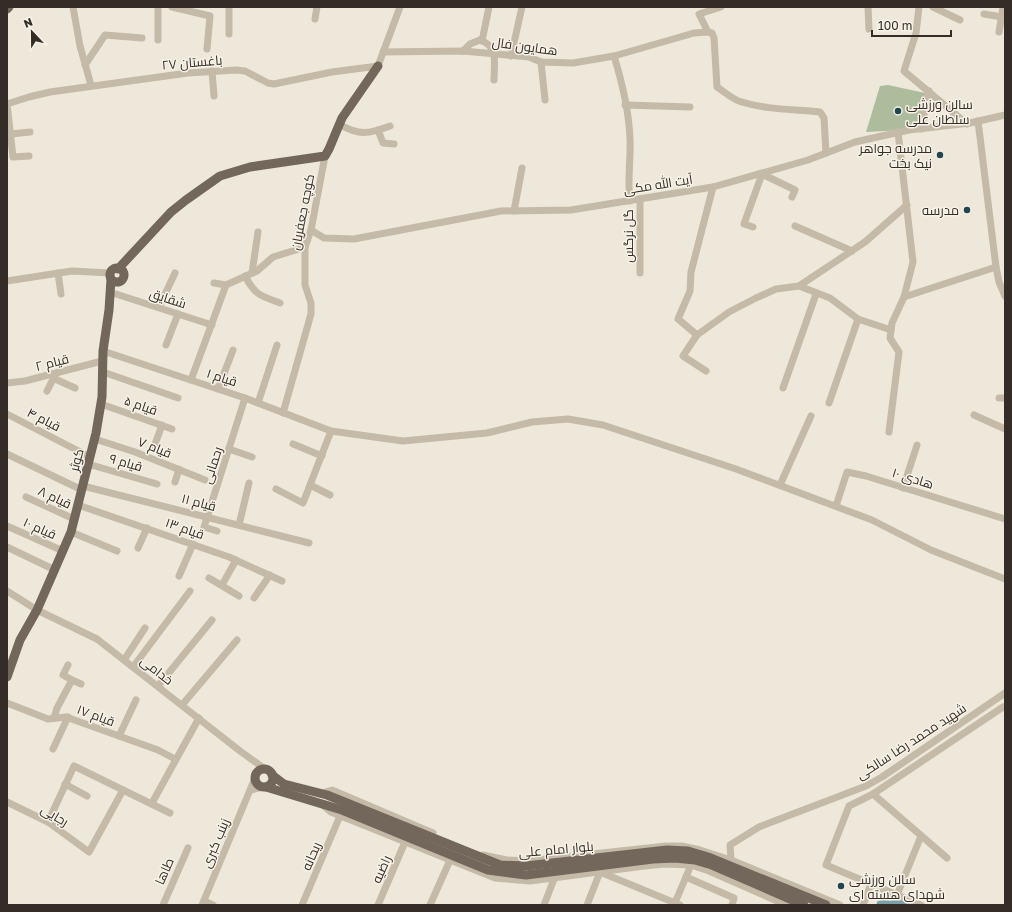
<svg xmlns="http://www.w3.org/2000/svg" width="1012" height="912" font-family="'Golos Text',Cairo,sans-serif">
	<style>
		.green { fill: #adbc9c }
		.water { fill: #7ca0a8 }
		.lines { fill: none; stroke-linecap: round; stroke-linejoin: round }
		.minor { stroke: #c5b9a8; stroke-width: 7 }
		.major { stroke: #73665a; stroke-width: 9 }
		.poi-dot { fill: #21464f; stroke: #f7f1e6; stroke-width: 1.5 }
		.labels { text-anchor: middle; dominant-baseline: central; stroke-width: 3; stroke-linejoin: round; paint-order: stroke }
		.street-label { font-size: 13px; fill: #332c27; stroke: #f7f1e6 }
		.poi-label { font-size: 13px; fill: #332c27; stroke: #f7f1e6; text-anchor: start }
	</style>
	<rect width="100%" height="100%" fill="#eee8da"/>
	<path class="green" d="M888,85l37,8 -4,36 -55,3 14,-46z"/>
	<path class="water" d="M882,891l35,14h-41z"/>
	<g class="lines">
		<g class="minor">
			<path d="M73,7l7,39 11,39"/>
			<path d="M158,7v33"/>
			<path d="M172,7l38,9 -3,33"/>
			<path d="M721,7l-22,7 9,18 4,1 2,5 3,49c8,5 16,13 25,15 25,8 52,7 78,10l4,6 2,35"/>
			<path d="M868,7l1,22"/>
			<path d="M919,7l-3,26 -12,38 63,53"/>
			<path d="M933,7l27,13"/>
			<path d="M984,14l18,3"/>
			<path d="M315,19l2,-12"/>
			<path d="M999,32l4,-25"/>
			<path d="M229,34v-27"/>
			<path d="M482,41l7,-34"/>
			<path d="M463,51l7,-7 10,-4c19,6 14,24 14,40"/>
			<path d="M383,52l80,-1 66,6 12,5 32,1 41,-7 80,-23 14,-1"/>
			<path d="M511,56l11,-49"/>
			<path d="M614,56c8,26 15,55 16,83 1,21 -3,41 0,62"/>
			<path d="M541,62l4,38"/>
			<path d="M85,65l20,-30 37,3"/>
			<path d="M212,71l2,25"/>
			<path d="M7,104l22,-7 21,-5 138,-19 48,-3 9,1 23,12 6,1 58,-12 46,-6 22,-59"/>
			<path d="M7,104l6,53 16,-1"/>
			<path d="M625,105l65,2"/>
			<path d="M978,121l18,146 3,15 6,14"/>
			<path d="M339,124c20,12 30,10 51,2"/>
			<path d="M921,129l8,-38"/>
			<path d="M378,130l5,13 11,1"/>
			<path d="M11,134l19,-2"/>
			<path d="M713,187l-22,85 -1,19 -12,28 19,16 32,-23 27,-14 20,-9 23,-3 66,-44 42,-37"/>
			<path d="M514,211l8,-43"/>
			<path d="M795,226l57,25"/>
			<path d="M753,227l-9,-3 18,-50 33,16 -3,7"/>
			<path d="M311,230l13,8 30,1 147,-28 70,-1 142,-23 95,-27 47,-18 54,-12 61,-7 35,-8"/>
			<path d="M58,273l3,21"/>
			<path d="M252,273l6,-41"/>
			<path d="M640,273v-74"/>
			<path d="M245,276c10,19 16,20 35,27"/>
			<path d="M7,281l65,-10 38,2"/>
			<path d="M214,283l12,2"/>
			<path d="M799,286l31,12 28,21 33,11"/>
			<path d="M116,294l96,31"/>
			<path d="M904,297l92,-30"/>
			<path d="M159,307l16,-34"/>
			<path d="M697,335l-14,21 23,15"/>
			<path d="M166,345l12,-31"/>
			<path d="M103,351l142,47 86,33 72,10 84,-8 45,-11 36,-3 35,6 133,44 136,51 59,30 74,29"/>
			<path d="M103,372l75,26"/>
			<path d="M53,378l22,10"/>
			<path d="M191,380l35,-95 31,-14 16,-14 32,-10"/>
			<path d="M7,383l18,-2 77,-20"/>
			<path d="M783,388l33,-94"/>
			<path d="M218,389l15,-39"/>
			<path d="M47,391l8,-16"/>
			<path d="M999,398h6"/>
			<path d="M258,403l19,-58"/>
			<path d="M829,403l29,-84"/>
			<path d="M101,404l71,25"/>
			<path d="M283,413l28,-99v-11l-6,-18v-38l6,-17 14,-74"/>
			<path d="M7,414l83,43"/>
			<path d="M974,415l31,14"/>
			<path d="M889,432l10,-80 -9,-14 2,-15 12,-26 9,-35 -15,-130"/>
			<path d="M95,439l40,13 70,28"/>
			<path d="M293,444l29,12"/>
			<path d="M154,447l8,-22"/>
			<path d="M229,449l23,8"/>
			<path d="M7,454l75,36"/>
			<path d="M88,464l69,20"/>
			<path d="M175,482l4,-13"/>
			<path d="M310,485l20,10"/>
			<path d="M780,485l31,-69"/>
			<path d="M83,486l226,57"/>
			<path d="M903,488l14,-43"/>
			<path d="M276,489l27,14 28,-72"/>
			<path d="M26,497l48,22"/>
			<path d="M78,505l151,52 53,24"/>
			<path d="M836,506l11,-34 19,4 139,43"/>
			<path d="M239,525l10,-42"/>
			<path d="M7,526l56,25"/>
			<path d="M217,531l-13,-4 41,-129"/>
			<path d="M71,532l46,19"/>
			<path d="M7,547l48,23"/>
			<path d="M138,548l9,-20"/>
			<path d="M179,576l14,-32"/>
			<path d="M209,578l30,18"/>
			<path d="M222,585l14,-25"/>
			<path d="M7,591l30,19 60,29 143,112 25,18"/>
			<path d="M254,598l16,-23"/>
			<path d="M124,660l21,-32"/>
			<path d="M133,667l57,-76"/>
			<path d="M72,680l9,4"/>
			<path d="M158,686l54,-66"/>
			<path d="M7,703l41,16 18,-2 92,33 17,9"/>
			<path d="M182,705l55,-65"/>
			<path d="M54,718l3,-10 15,-28 -9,-5 5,-10"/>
			<path d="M119,736l17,-36"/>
			<path d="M53,749l15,-32"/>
			<path d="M65,784l22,12"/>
			<path d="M251,790l12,-3"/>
			<path d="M322,793l10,-3 101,43"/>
			<path d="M873,794l74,64"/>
			<path d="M7,802l41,20 41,30 34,-62 47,23"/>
			<path d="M152,803l47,-85"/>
			<path d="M324,806l7,6 164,66 35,3 114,-15 21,-2 26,1 18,6 77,34"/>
			<path d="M48,822l26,-56 49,24"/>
			<path d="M483,855l24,5 21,1 138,-15h16l18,4 31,10 109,45"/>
			<path d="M731,860l-1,-15 29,-18 107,-41 16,-9 123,-84"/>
			<path d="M686,877l48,21 -2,7"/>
			<path d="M897,895l24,-59"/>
			<path d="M204,901l9,4"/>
			<path d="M163,905l25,-57"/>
			<path d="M202,905l53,-127"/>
			<path d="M302,905l38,-89"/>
			<path d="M378,905l27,-63"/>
			<path d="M430,905l21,-47"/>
			<path d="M544,905l12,-31"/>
			<path d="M587,905l13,-33 80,33"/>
			<path d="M674,905l17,-40"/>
			<path d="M863,905l8,-21"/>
			<path d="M921,905l-95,-40 23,-59 24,-12 130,-87"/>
		</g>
		<g class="major">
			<path d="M7,9l2,-2"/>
			<circle cx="117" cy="275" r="7"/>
			<path d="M118,269l53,-57 15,-12 34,-24 30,-9 75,-11 4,-7 13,-31 36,-52"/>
			<path d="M7,677l13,-37 17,-30 34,-78 25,-99 6,-36 1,-46 6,-41 2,-31"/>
			<circle cx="264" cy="778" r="9"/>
			<path d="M272,775l12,9 43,11 173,70 26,1 141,-16 21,1 20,6 118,48"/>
			<path d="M266,787l76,23 146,60 38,5 127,-16 22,-1 20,2 17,5 92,40"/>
		</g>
	</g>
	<g class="poi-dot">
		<circle cx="898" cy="111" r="4"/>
		<circle cx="940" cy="155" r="4"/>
		<circle cx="967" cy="210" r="4"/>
		<circle cx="841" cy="886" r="4"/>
	</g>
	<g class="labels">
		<g class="street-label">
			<text transform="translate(525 46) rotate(8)">همایون فال</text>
			<text transform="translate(192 62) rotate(-5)">باغستان ۲۷</text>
			<text transform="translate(658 184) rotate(-9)">آیت الله مکی</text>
			<text transform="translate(302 212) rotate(-79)">کوچه جعفریان</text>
			<text transform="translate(628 236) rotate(-90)">گل نرگس</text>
			<text transform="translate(168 298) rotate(18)">شقایق</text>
			<text transform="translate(52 362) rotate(-14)">قیام ۲</text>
			<text transform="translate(222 377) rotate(18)">قیام ۱</text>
			<text transform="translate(141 405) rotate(19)">قیام ۵</text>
			<text transform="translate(44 419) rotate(27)">قیام ۴</text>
			<text transform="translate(155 447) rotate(22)">قیام ۷</text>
			<text transform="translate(76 460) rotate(-76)">کوثر</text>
			<text transform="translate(126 462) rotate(16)">قیام ۹</text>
			<text transform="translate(212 465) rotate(-72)">رحمانی</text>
			<text transform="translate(913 478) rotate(17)">هادی ۱۰</text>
			<text transform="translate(55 497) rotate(25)">قیام ۸</text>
			<text transform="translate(199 502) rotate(14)">قیام ۱۱</text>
			<text transform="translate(40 528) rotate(24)">قیام ۱۰</text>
			<text transform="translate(185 528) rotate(19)">قیام ۱۳</text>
			<text transform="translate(157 670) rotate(38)">خدامی</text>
			<text transform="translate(96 715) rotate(20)">قیام ۱۷</text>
			<text transform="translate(911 741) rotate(-33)">شهید محمد رضا سالکی</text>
			<text transform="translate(55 815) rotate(31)">رجایی</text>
			<text transform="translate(215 843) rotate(-67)">زینب کبری</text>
			<text transform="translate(556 849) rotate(-5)">بلوار امام علی</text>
			<text transform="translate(311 856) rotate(-67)">ریحانه</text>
			<text transform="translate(381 869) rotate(-66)">راضیه</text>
			<text transform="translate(164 871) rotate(-66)">طاها</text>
		</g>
		<g class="poi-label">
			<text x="906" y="104">سالن ورزشی<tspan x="906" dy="15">سلطان علی</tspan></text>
			<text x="932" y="148" text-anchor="end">مدرسه جواهر<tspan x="932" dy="15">نیک بخت</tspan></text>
			<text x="959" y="210" text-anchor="end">مدرسه</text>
			<text x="849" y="879">سالن ورزشی<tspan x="849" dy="15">شهدای هسته ای</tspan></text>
		</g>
	</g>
	<rect width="1012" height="912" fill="none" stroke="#332c27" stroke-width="16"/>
	<g transform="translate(32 32) rotate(338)" stroke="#f7f1e6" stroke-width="3" paint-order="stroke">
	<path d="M0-3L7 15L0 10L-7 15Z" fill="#332c27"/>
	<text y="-6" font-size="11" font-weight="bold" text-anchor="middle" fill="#332c27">N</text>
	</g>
	<path d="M872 30v6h79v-6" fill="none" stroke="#332c27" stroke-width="2"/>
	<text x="878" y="30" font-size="12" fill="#332c27" stroke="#f7f1e6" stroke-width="3" paint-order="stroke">100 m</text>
</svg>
